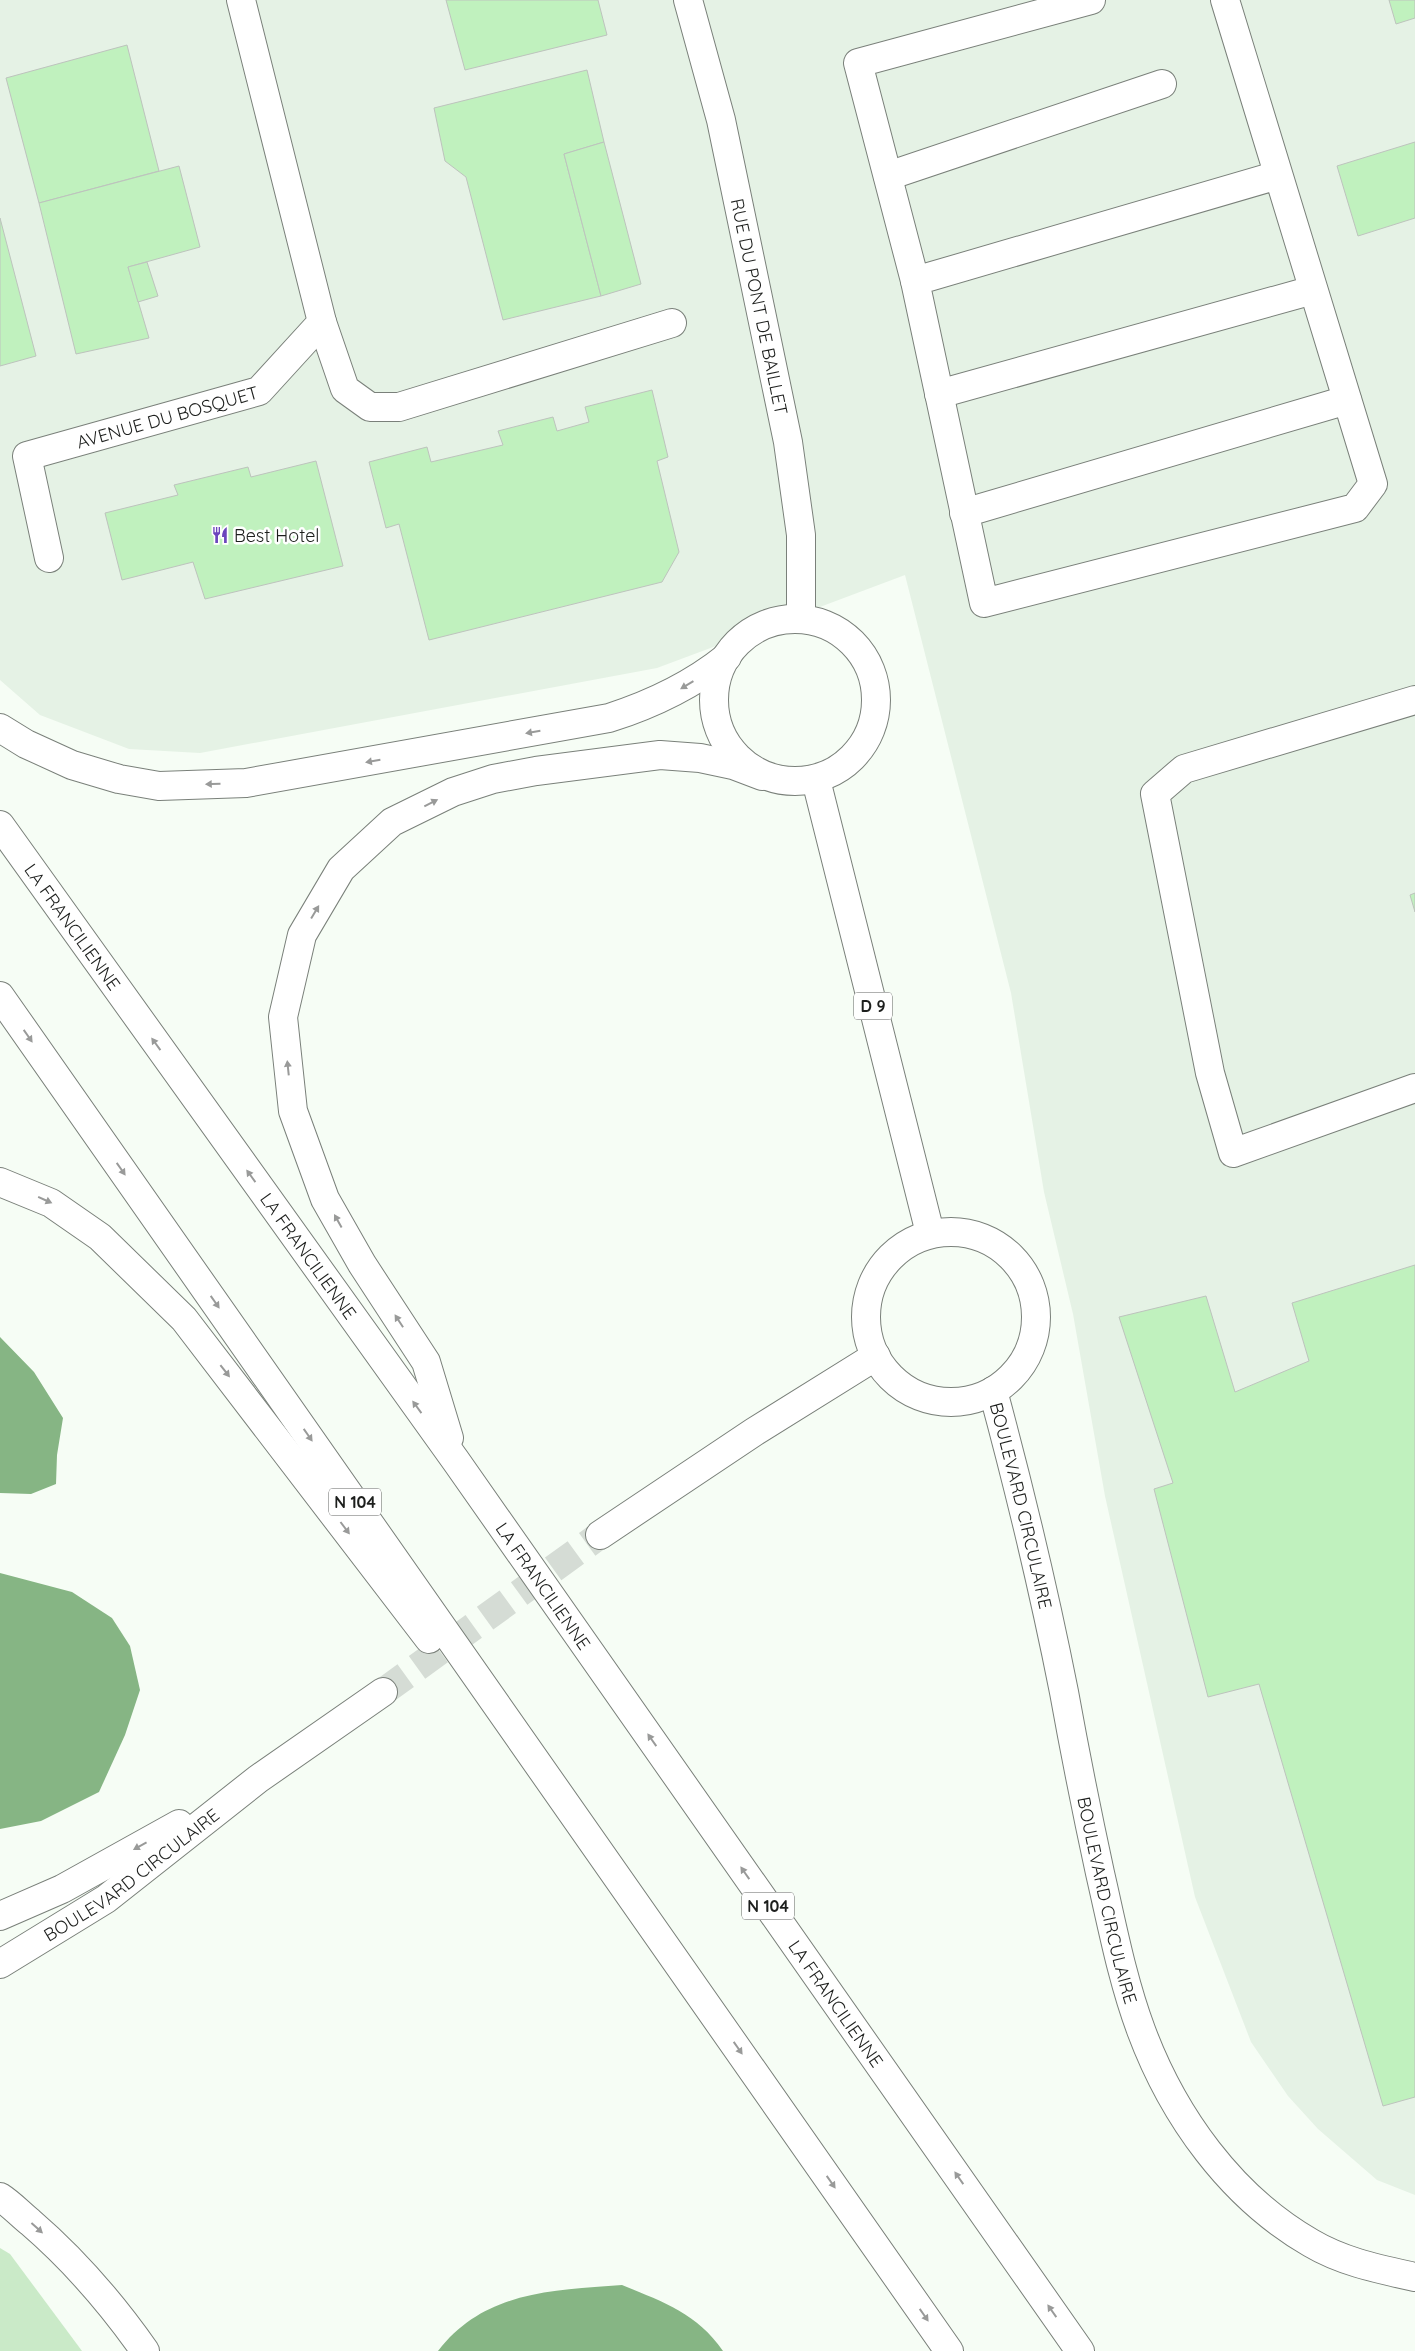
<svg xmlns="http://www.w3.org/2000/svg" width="1415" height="2351" font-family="Quicksand,sans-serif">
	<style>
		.built { fill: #e5f2e5 }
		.green { fill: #caeac8 }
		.water { fill: #86b584 }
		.building { fill: #c0f1be; stroke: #bdc3bd }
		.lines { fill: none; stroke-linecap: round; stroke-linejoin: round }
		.major-tunnel { stroke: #d5dcd5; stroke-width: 28; stroke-dasharray: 28 14; stroke-linecap: butt }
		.minor-casing { stroke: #7a807a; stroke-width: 30 }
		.major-casing { stroke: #7a807a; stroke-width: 30 }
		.highway-casing { stroke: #7a807a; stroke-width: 30 }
		.minor { stroke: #fff; stroke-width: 28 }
		.major { stroke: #fff; stroke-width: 28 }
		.highway { stroke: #fff; stroke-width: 28 }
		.oneway { fill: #999a99 }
		.labels { text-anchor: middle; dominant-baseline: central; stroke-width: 5; stroke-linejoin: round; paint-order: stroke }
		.shield { fill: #fff; stroke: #616261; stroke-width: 1 }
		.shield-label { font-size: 16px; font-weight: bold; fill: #1d1f1d }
		.street-label { font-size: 18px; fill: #1d1f1d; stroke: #fff }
		.poi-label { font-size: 18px; fill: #1d1f1d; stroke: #fff; text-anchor: start }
	</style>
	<rect width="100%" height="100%" fill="#f6fdf5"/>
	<path class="built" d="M0,0h1415v2195l-38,-15 -59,-51 -30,-33 -37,-54 -56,-145 -90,-401 -32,-182 -29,-122 -33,-199 -106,-418 -248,93 -457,85 -71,-4 -89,-34 -40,-35z"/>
	<path class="green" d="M0,2248l10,6 72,97h-82z"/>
	<g class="water">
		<path d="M0,1337l34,35 29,46 -6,37 -1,29 -25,10 -31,-1z"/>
		<path d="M0,1573l72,19 40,26 18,28 10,44 -15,45 -26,57 -58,29 -41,8z"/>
		<path d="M622,2285c41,17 75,28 101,66h-285c46,-60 115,-61 184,-66z"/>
	</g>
	<g class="building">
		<path d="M446,0h152l9,35 -142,35z"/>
		<path d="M1389,0h26v18l-19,6z"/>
		<path d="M127,45l32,126 -120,32 -33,-125z"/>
		<path d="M587,70l17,72 -40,12 37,142 -98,24 -37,-143 -21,-16 -11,-53z"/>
		<path d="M604,142l37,142 -40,12 -37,-142z"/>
		<path d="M1415,142v76l-57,18 -21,-70z"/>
		<path d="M179,166l21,81 -72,20 21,71 -73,16 -37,-151z"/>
		<path d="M0,218l36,138 -36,10z"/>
		<path d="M147,262l11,34 -20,6 -10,-35z"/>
		<path d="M652,390l16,67 -11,4 22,91 -17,30 -233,58 -30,-116 -13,4 -17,-66 58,-15 4,15 72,-17 -5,-14 55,-14 4,14 32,-9 -4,-15z"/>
		<path d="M316,461l27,105 -138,33 -12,-37 -71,18 -17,-67 73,-18 -4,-10 74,-18 3,10z"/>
		<path d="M1415,893v19l-5,-17z"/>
		<path d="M1415,1265v832l-32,9 -124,-422 -51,13 -54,-208 19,-6 -54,-166 87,-21 29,96 74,-31 -17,-58z"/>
	</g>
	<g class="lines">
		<path class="major-tunnel" d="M383,1692l217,-157"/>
		<g class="minor-casing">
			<g id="minor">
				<path id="s1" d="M688,0l33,120 67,322 13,93v84"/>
				<path d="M1225,0l148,484 -18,24 -371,95 -69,-322 363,-106"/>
				<path d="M888,176l274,-92"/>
				<path d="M915,281l-57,-218 233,-63"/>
				<path d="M322,322l23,67 25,18h29l273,-84"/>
				<path d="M939,394l374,-104"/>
				<path d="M964,513l383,-113"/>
				<path id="s2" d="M49,558l-22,-102 232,-65 63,-69 -81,-322"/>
				<path d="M1415,700l-231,69 -29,25 55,279 23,80 182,-65"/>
			</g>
		</g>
		<g class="major-casing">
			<g id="major">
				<circle cx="795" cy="700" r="81"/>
				<path d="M816,780l114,453"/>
				<circle cx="951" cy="1317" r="85"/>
				<path id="s3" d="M993,1391c27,100 51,200 71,301 11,61 23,121 36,181 12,52 22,106 41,157 32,86 90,167 170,213 32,19 68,26 104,34"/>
				<path d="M600,1535l154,-103 122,-76"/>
				<path d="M0,1916l62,-27 117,-65"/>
				<path id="s4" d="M0,1964l106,-65 152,-120 125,-87"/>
			</g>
		</g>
		<g class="highway-casing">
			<g id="highway">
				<path d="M0,728l26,16 46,21 47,14 40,7 87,-3 363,-65c44,-14 82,-32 118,-61"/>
				<path id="s5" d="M0,825l456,636 624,890"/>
				<path d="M0,996l949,1355"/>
				<path d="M0,1182l51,21 49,34 84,82 245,320"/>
				<path d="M449,1438l-23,-76 -64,-98 -37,-65 -32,-88 -10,-94 19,-82 39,-66 51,-47 61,-30 40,-13 43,-8 124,-16 40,3 33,7 29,11"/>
				<path d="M0,2197c11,7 20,17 30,25 43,37 82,82 115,129"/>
			</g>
		</g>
		<use href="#minor" class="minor"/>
		<use href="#major" class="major"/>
		<use href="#highway" class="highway"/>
	</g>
	<defs><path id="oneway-solid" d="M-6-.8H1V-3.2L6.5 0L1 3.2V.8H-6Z" transform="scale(1.25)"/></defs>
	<g class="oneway">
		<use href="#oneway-solid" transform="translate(687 685) rotate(149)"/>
		<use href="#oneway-solid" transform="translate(533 732) rotate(170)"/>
		<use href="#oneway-solid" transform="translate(373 761) rotate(170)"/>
		<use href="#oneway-solid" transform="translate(213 784) rotate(178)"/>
		<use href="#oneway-solid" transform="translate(431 803) rotate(-27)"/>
		<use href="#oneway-solid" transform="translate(315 912) rotate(-59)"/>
		<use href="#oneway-solid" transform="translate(28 1036) rotate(55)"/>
		<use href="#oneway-solid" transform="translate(156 1044) rotate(-126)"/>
		<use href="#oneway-solid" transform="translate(288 1068) rotate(-96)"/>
		<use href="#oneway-solid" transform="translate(121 1169) rotate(55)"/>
		<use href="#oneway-solid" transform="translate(251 1176) rotate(-126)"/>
		<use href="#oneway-solid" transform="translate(45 1200) rotate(24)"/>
		<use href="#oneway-solid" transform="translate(338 1221) rotate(-119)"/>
		<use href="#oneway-solid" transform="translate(215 1302) rotate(55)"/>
		<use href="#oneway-solid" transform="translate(399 1321) rotate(-123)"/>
		<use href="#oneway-solid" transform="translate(225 1371) rotate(52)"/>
		<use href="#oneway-solid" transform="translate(417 1407) rotate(-126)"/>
		<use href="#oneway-solid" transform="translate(308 1435) rotate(55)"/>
		<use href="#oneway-solid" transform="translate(345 1528) rotate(53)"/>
		<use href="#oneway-solid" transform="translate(652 1740) rotate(-125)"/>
		<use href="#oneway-solid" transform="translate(140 1846) rotate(151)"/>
		<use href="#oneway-solid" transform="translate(745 1873) rotate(-125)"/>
		<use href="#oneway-solid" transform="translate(738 2048) rotate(55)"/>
		<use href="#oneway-solid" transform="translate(959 2178) rotate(-125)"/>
		<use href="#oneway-solid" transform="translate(831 2182) rotate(55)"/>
		<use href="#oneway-solid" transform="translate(37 2228) rotate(42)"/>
		<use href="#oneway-solid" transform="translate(1052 2311) rotate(-125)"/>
		<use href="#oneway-solid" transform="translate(924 2315) rotate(55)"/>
	</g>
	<defs>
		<g id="restaurant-bare" transform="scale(1.35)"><path d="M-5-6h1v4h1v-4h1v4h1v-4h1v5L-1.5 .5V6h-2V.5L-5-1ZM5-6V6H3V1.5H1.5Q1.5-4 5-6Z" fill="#6c45bd" stroke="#fff" stroke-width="2.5" paint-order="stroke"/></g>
	</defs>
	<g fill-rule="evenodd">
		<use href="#restaurant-bare" x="220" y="535"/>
	</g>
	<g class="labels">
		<g class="shield">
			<rect x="854" y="992.5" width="38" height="27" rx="4"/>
			<rect x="329" y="1488.5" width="52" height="27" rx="4"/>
			<rect x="742" y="1892.5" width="52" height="27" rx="4"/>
		</g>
		<g class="shield-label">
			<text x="873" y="1006">D 9</text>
			<text x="355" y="1502">N 104</text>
			<text x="768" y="1906">N 104</text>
		</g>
		<g class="street-label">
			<text stroke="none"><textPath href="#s1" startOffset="315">RUE DU PONT DE BAILLET</textPath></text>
			<text stroke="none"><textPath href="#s2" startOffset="250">AVENUE DU BOSQUET</textPath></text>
			<text stroke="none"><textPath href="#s5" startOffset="125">LA FRANCILIENNE</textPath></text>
			<text stroke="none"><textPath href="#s5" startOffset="530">LA FRANCILIENNE</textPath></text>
			<text stroke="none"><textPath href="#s3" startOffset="118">BOULEVARD CIRCULAIRE</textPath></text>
			<text stroke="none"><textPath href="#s5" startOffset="935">LA FRANCILIENNE</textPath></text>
			<text stroke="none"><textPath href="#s4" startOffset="159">BOULEVARD CIRCULAIRE</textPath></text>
			<text stroke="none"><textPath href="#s3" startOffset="522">BOULEVARD CIRCULAIRE</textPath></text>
			<text stroke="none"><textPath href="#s5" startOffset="1445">LA FRANCILIENNE</textPath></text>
		</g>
		<g class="poi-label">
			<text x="234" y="535">Best Hotel</text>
		</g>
	</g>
</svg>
